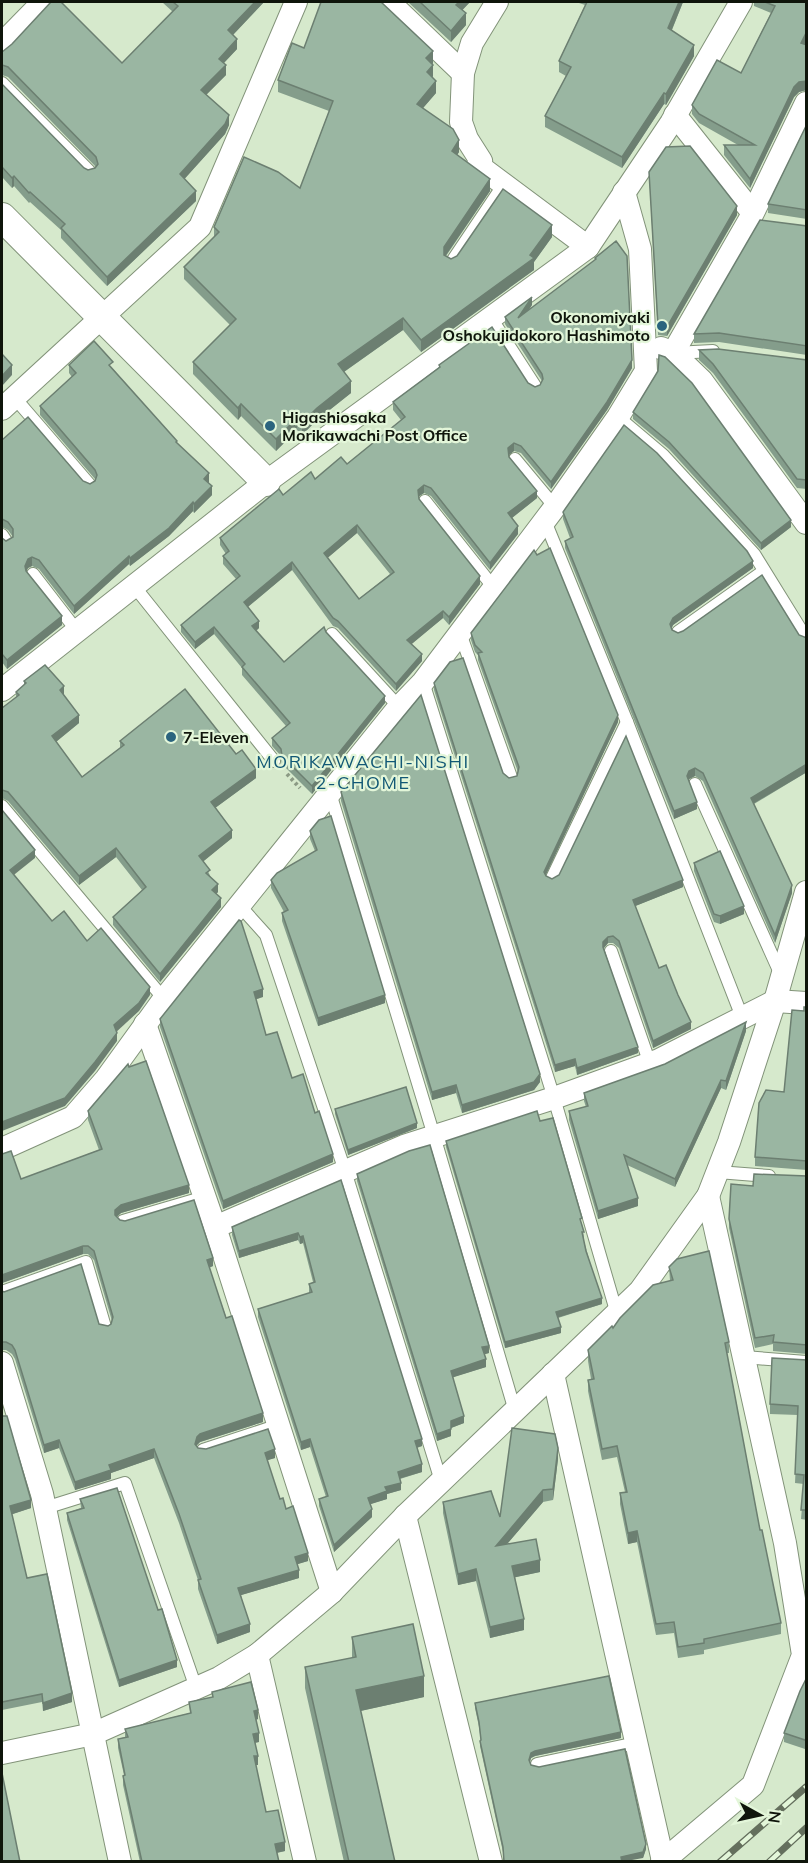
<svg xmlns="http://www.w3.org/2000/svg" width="808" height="1863" font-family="Mulish,sans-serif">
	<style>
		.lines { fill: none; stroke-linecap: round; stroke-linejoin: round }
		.service-casing { stroke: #829379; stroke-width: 14 }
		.minor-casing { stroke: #829379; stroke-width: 24 }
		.tertiary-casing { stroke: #829379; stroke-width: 30 }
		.path { stroke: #8b9a84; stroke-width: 4; stroke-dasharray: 3 3; stroke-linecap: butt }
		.service { stroke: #fff; stroke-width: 12 }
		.minor { stroke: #fff; stroke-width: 22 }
		.tertiary { stroke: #fff; stroke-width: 28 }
		.rail-casing { stroke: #646f5d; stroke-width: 7 }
		.rail { stroke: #e3f6d9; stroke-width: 4.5; stroke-dasharray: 14; stroke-linecap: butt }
		.wall { fill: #849d8b; fill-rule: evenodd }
		.shaded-wall { fill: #6c7f71 }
		.building { fill: #9ab6a2; stroke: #6c7f71; stroke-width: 1.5; fill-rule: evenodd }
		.poi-dot { fill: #2b647e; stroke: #e3f6d9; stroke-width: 2 }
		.labels { text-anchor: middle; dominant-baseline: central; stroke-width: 4.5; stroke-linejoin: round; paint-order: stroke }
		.poi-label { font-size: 16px; font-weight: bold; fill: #0f150b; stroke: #e3f6d9; text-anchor: start }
		.neighbourhood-label { font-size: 18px; letter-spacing: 1.5px; fill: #125875; stroke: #e3f6d9 }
	</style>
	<rect width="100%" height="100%" fill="#d6e9cc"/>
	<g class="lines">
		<g class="service-casing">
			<g id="service">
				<path d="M2,83l88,89"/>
				<path d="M451,263l53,-79"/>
				<path d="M491,318l44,68"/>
				<path d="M674,353l39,-2"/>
				<path d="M14,397l75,87"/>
				<path d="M618,417l45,38 91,99 52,84"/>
				<path d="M515,459l40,48"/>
				<path d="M425,501l69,87"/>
				<path d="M545,521l82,201 115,295"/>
				<path d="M2,535l4,6"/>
				<path d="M33,574l44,57"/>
				<path d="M134,586l140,175"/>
				<path d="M678,632l86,-61"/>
				<path d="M460,633l51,144"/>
				<path d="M332,634l67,73"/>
				<path d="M423,682l131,416 63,216"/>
				<path d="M695,784l86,191"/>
				<path d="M330,793l104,343 81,275"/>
				<path d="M2,806l162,193"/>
				<path d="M552,878l75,-156"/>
				<path d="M240,906l26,29 79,236 96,310"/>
				<path d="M611,951l39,113"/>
				<path d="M718,1172l51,4"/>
				<path d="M123,1221l82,-24"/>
				<path d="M2,1292l84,-30 19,65"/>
				<path d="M744,1357l62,5"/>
				<path d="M203,1450l76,-25"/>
				<path d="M45,1508l80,-25 71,205"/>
				<path d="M537,1764l99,-21"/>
			</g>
		</g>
		<g class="minor-casing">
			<g id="minor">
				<path d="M389,2l74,71"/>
				<path d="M497,2l-25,41 -9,30 -2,49 6,17 14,22 -3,4 110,82"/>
				<path d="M2,44l41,-42"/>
				<path d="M675,115l77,97"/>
				<path d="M661,348l12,5 29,28 104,142"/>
				<path d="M673,353l77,-134 56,-116"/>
				<path d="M2,409l198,-182 96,-225"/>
				<path d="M2,690l264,-208 322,-235 83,-124 70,-121"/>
				<path d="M145,1024l70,203 117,365"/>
				<path d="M2,1149l71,-32 33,-38 58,-80 235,-292 24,-25 129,-171 66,-94 28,-46 -6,-122 -16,-57"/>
				<path d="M215,1227l189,-81 150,-48 105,-38 116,-59 31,2"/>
				<path d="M2,1363l40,131 78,368"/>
				<path d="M553,1374l110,487"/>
				<path d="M405,1516l86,346"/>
				<path d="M257,1655l48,207"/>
				<path d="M2,1753l91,-19 126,-56 38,-23 75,-63 73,-76 235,-225 68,-95 21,-54 46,-141 31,-109"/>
				<path d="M662,1862l91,-77 50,-130 -18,-112 -77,-347"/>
			</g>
		</g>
		<g class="tertiary-casing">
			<path id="tertiary" d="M2,217l264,265"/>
		</g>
		<path class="path" d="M287,774l13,14"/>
		<use href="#service" class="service"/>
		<use href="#minor" class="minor"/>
		<use href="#tertiary" class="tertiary"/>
		<g class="rail-casing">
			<g id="rail">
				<path d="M720,1862l86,-75"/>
				<path d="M769,1862l37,-34"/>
			</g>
		</g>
		<use href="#rail" class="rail"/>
	</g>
	<g class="wall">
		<path d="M162,2h102l-31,33 4,14 -13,14 2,12 -20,20 23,30 -4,9 -41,45 12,22 -89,85 -46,-48v-8l-31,-28 -1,1 -15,-17 -2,2 -10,-11v-93l82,84 4,2 7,-2 1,-1 -88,-90 -6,-2v-23l120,11 51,-51z"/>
		<path d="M408,2h62l-8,8 4,15 -15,17z"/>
		<path d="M576,2h107l-11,28 22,26 -28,49 -2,-1 -42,64 -77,-41v-11l21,-40 -7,-4v-11l26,-56z"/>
		<path d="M754,2h53v39l-2,3 2,1v45l-8,2 -5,5 -44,91 -26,-33v-10h14l-39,-22 -7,-9v-9l49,-32 30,-60 -17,-7z"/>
		<path d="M304,48l129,15v13l-1,2 4,15 -13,15 36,44 -2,3 33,36 -44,65 5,3 101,-22 -18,25v8l-113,82 -18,-22 -59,42 7,21 -34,27 -15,15 -5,-5 -21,21 -35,-35 -3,4 -45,-46v-12l37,-37 -46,-46v-12l30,-29v-11l86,-39 29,-77 -51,-19v-12z"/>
		<path d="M807,124v95l-39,-6v-9z"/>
		<path d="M649,172l88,43 -70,121 -9,-1z"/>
		<path d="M805,226h2v129l-88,-13 -25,1v-9z"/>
		<path d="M616,241l16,127 -25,42 -56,79 -30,-36 -7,-2 -6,4 1,2 28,41 -25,20 6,16 -28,36 -59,-74 -7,-3 -6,4 1,2 61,85 -31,41 -6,-7 -32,26 11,17 -26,30 -58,-63 -5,-2 -41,-56 -44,37 11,21 -3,3 28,31 42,-30 59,71 -73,91 -30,-30 -1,-8 -9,-10v-8l14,-12 -44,-51v-7l-28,-34 -19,15 -14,-17v-7l55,-46 -13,-15v-8l3,-2 -6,-9v-7l63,-43 64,-31 54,-44 -8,-10v-8l46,-35v-2l89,18 7,4 5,-2 2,-4 -37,-57v-7l27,-12 -4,6 67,-51v-2zM357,533l33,41 -31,25 -32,-41z"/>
		<path d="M699,350l108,10v129l-10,-1 -84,-115 -14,-13z"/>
		<path d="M69,365l44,4 64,74 32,39 -1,1 4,12 -18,18 -1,-2 -24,25 -39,30 -1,-2 -55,50 -35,-45 -7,-3 -4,2 -2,3 36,54 -55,44 -5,-7v-124l4,3 7,-4 -5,-7 -6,-3v-87l81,41 7,3 5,-3v-2l-55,-64v-9l32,-29 -3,-4z"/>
		<path d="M633,412l158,115 -30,23 -92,-101 -36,-30z"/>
		<path d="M563,512l190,56 -80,57 -2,4 7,4 121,2 8,3v134l-53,32 38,89 -17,50 -72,-162 -8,-5 -7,4 9,29 -23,10 -109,-271v-7l5,-3 -7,-19z"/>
		<path d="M471,633l147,89 -73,154 7,3 131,8 -48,19 24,62 32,61 -38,19 -34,-100 -6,-5h-5l-4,5 34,105 -61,22 -2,-9 -20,6 -121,-382v-7l69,90 6,5 8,-2 1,-4 -40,-112v-5l-3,-3 -4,-12z"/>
		<path d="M24,681l40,14 15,28 -23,19 26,35 38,-29v-7l116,13 20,24 -41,30 17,30 -29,23 15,31 -2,2 5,13 -61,75 -47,-57v-8l29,-27 -26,-33 -37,28 -71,-84 -6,-3v-90l14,-11v-5l8,-7z"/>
		<path d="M341,792l199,290 -6,8 -72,23 -6,-20 -24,7 -91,-299z"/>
		<path d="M310,831l75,172 -67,23 -36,-105v-8l2,-1 -13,-24v-8l44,-29 -5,-12z"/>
		<path d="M694,863l50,51 -24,10 -6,-2 -20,-51z"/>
		<path d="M263,997l-7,2 10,36 26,43 23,35 18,49 -110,47 -63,-182v-8z"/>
		<path d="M807,1007v163l-52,-4v-9l29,-65 20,-81z"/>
		<path d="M746,1031l-20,59 -5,-2 -46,99 -48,-22 11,41 -40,13 -29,-99v-9l17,-4 -2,-6v-8l81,-29z"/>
		<path d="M335,1109l82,19 -69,27 -13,-41z"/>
		<path d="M88,1111l101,82 -68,20 -4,4 3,3 93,46 -4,2 54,154 -63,20 -4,4 2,2 77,10 -8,2 13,39 6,10 22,52 -11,3 2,14 -58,17 9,37 -33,12 -19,-55v-9l-19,-57 -25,-65 -43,15v6l-36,11 -16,-42 -15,5 -29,-94 -3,-5 -6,-4h-4v-59l97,33 9,2 3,-2 1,-3 -18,-61 -6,-6h-5l-81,29v-129l19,25 78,-29 -11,-30z"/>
		<path d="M540,1121l42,103 2,14h-1l19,66 -44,14 3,15 -56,15 -59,-201v-6z"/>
		<path d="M357,1174l132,179 -5,1 2,13 -33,10 11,46 -13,5v8l-14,5 -80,-260z"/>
		<path d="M807,1176v178l-34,-3v-7l-18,4 -26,-120v-9l24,-33z"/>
		<path d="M341,1180l81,266 -5,2 5,24 -22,7 1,11 -14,4v5l-17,5 2,13 -38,35 -15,-46v-7l7,-2 -16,-50 -9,3 -43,-133v-8l51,-16v-9l4,-2 -10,-39 -3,1 -2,-4 -59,18 -7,-23v-8z"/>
		<path d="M669,1267l60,75v11h-2l33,177 21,93v11l-77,16v4l-26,4 -4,-25 -18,2 -19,-93 -9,2 -8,-40v-11l5,-1 -8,-35 -15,3 -14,-69v-11l3,-1 -3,-18v-11l25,-22 57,-47z"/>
		<path d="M807,1360v160l-6,-1 3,-35 -9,-1 3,-68 -28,-1v-10z"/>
		<path d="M2,1416l29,92 -19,6 15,64 45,124 -29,9 -1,-9 -40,8z"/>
		<path d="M558,1459l-5,41 -10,2 -36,42 33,28 -25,5 9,53 -34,8 -14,-57 -18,4 -15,-72v-11l57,15z"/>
		<path d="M80,1499l97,168 -58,20 -52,-167v-7l14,-5z"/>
		<path d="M352,1637l72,60 -64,14 35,151h-51l-39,-174v-21l47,-9z"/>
		<path d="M807,1677v68l-2,4 -21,-7v-9z"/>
		<path d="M212,1692l46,27 -2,1 3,22 -4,1 3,22h-2l10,47 19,39 -8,2 2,9h-139l-17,-77v-9l1,-1 -6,-27v-9l7,-2v-8l65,-16 -1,-11 23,-5z"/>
		<path d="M475,1703l146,35 -86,18 -4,2 -1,4 1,3 115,84 -3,9 -140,-6 -23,-106v-5h1l-2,-14 -4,-19z"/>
	</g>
	<g class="shaded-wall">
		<path d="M255,2h9l-36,38v-10z"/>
		<path d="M459,2h11l-14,15v-12z"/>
		<path d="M679,2h4l-15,37v-11z"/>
		<path d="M466,13v12l-15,17v-11z"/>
		<path d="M807,31v10l-6,11v-9z"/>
		<path d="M237,39v10l-18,19v-9z"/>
		<path d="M694,45v11l-28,49v-11z"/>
		<path d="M433,51v12l-7,7v-12z"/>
		<path d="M226,65v10l-25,25v-10z"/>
		<path d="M433,65v11l-6,8v-12z"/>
		<path d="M806,80v10l-7,2 -5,5 -44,91v-9l44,-92 5,-5z"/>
		<path d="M436,81v12l-19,22v-11z"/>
		<path d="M664,93v11l-42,64v-11z"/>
		<path d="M229,115v10l-4,9 -45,50v-10z"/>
		<path d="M459,140v12l-7,11v-12z"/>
		<path d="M14,176v10l-2,2v-10z"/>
		<path d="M490,179v12l-46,67v-11z"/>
		<path d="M196,191v10l-89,85v-9z"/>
		<path d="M737,206v9l-70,121v-9z"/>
		<path d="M552,225v12l-18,25v8l-113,82v-12l109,-85z"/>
		<path d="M532,297v8l-14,21v-8z"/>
		<path d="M403,318v12l-65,46v-12z"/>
		<path d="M632,360v8l-25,42 -56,79v-7z"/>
		<path d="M12,365v10l-10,11v-10z"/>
		<path d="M351,381v12l-34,27 -15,15v-12l15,-15z"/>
		<path d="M241,404v12l-3,4v-12z"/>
		<path d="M297,418v12l-21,21v-12z"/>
		<path d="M514,443v8l-6,5v-8z"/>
		<path d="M209,473v9l-5,5v-8z"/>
		<path d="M424,485v8l-6,4v-7z"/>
		<path d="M212,486v9l-18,18v-9z"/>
		<path d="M537,491v7l-29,23v-8z"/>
		<path d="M193,502v9l-24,25 -39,30v-8z"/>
		<path d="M791,520v7l-30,23v-7z"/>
		<path d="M357,525v8l-33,28v-8z"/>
		<path d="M518,526v8l-28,36v-7z"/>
		<path d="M129,556v8l-55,50v-8z"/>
		<path d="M32,557v9l-4,2 -3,7v-9l3,-7z"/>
		<path d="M753,561v7l-80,57 -3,7v-8l3,-6z"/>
		<path d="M292,562v8l-48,40v-8z"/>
		<path d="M480,576v8l-31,41v-8z"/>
		<path d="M443,611v7l-36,30v-8z"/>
		<path d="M62,616v9l-55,44v-9z"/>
		<path d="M259,621v7l-7,6v-8z"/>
		<path d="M214,627v7l-19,15v-7z"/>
		<path d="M422,654v7l-26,30v-7z"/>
		<path d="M64,686v9l-4,4v-9z"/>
		<path d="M385,696v7l-73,91v-8z"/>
		<path d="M79,715v8l-27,22v-9z"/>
		<path d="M618,715v7l-74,157v-7z"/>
		<path d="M807,764v8l-56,33v-7z"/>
		<path d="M695,768v8l-6,3 -2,5v-8l2,-5z"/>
		<path d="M256,769v9l-45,33v-9z"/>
		<path d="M697,802v7l-23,10v-8z"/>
		<path d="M232,830v8l-33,27v-9z"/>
		<path d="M116,848v9l-37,28v-9z"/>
		<path d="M35,850v8l-25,20v-8z"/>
		<path d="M683,880v7l-50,20v-7z"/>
		<path d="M218,884v8l-6,6v-8z"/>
		<path d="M792,885v8l-17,50v-8z"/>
		<path d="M221,898v9l-61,75v-8z"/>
		<path d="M744,906v8l-24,10v-8z"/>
		<path d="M608,937v6l-5,6v-7z"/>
		<path d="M150,987v8l-11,16 -25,23v-9z"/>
		<path d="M263,989v8l-9,3v-8z"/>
		<path d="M385,995v8l-67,23v-8z"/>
		<path d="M691,1022v7l-38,19v-7z"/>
		<path d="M746,1022v9l-20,59v-9z"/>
		<path d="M117,1033v8l-22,30 -30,35 -63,25v3v-12z"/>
		<path d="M638,1047v6l-61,22v-7z"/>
		<path d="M575,1059v7l-20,6v-7z"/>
		<path d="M540,1074v8l-6,8 -72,23v-8z"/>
		<path d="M721,1080v8l-46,99v-8z"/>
		<path d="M456,1085v8l-24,7v-8z"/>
		<path d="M417,1123v5l-69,27v-5z"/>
		<path d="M333,1154v8l-110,47v-8z"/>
		<path d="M189,1185v8l-68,20 -6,5v-8l6,-5z"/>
		<path d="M638,1198v8l-40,13v-8z"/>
		<path d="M298,1233v7l-59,18v-7z"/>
		<path d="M303,1236v7l-3,1v-7z"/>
		<path d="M83,1246v8l-81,29v-8z"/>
		<path d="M213,1258v8l-6,2v-8z"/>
		<path d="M602,1298v6l-46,14v-6z"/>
		<path d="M561,1327v6l-56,15v-6z"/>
		<path d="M489,1346v7l-7,2v-8z"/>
		<path d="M486,1359v8l-35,11v-7z"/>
		<path d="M263,1413v9l-63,20 -3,3 -2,7v-8l2,-7 3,-3z"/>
		<path d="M464,1416v7l-13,5v-7z"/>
		<path d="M451,1429v7l-14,5v-7z"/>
		<path d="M310,1439v8l-9,3v-8z"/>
		<path d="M422,1439v7l-7,2v-7z"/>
		<path d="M59,1440v8l-15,5v-8z"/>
		<path d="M558,1448v11l-5,41v-11z"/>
		<path d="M154,1449v9l-43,15v6l-36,11v-8l34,-17z"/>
		<path d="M275,1449v9l-10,3v-8z"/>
		<path d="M422,1464v8l-24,7v-7z"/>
		<path d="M401,1483v7l-14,4v5l-19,6v-7l17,-11z"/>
		<path d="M543,1490v12l-47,55v-11z"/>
		<path d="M31,1500v8l-21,7v-9z"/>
		<path d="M372,1509v8l-38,35v-7z"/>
		<path d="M637,1531v11l-9,2v-11z"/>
		<path d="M308,1553v8l-13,4v-8z"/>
		<path d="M540,1560v12l-28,6v-12z"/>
		<path d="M476,1569v12l-18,4v-11z"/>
		<path d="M299,1570v8l-61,18v-8z"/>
		<path d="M524,1619v11l-34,8v-11z"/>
		<path d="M250,1624v8l-33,12v-9z"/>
		<path d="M177,1660v7l-58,20v-7z"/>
		<path d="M424,1676v21l-68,15v-22z"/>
		<path d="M72,1693v9l-29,9v-8z"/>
		<path d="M258,1710v9l-4,1v-9z"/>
		<path d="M621,1732v6l-86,18 -4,2 -2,7v-5l2,-7 4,-2z"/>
		<path d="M259,1733v9l-6,1v-9z"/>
		<path d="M807,1736v9l-2,4v-9z"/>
		<rect x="254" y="1756" width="4" height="9"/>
		<path d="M285,1842v9l-10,2v-9z"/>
		<path d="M646,1844v5l-3,9 -22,4v-5z"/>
	</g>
	<g class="building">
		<path d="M51,2h10l61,61 56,-57 -5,-4h82l-27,28 9,9 -18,20 7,6 -25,25 28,25 -4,9 -45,50 16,17 -89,86 -46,-49 4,-4 -35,-32 -1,1 -15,-17 -2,2 -10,-11v-83l82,84 4,2 7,-2 3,-4 -2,-7 -88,-90 -6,-2v-13l10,-8z"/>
		<path d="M321,2h60l52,49 -7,7 7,7 -6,7 9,9 -19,23 36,25 6,11 -7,11 38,28 -46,68v8l7,4 6,-3 46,-67 49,36 -22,30 4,3 -113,82 -18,-22 -65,46 13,17 -34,27 -15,15 -5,-5 -21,21 -35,-35 -3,4 -45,-46 43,-43 -52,-52 35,-35 -5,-5 30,-70 34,15 22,16 33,-87 -55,-21 14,-37 12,5z"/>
		<path d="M420,2h39l-3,3 10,8 -15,18z"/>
		<path d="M587,2h92l-11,26 26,17 -28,49 -2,-1 -42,64 -77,-41 26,-49 -12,-6z"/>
		<path d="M765,2h42v29l-6,12 6,2v36l-8,1 -5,5 -44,92 -26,-34h31l-56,-31 -7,-9 25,-45 24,13 34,-67z"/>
		<path d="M807,124v86l-39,-6z"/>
		<path d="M690,146l47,60 -70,121 -9,-1 -9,-154 17,-25z"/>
		<path d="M760,220l47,6v120l-88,-13 -25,1z"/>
		<path d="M616,241l11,15 5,104 -25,42 -56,80 -30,-36 -7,-3 -6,5 1,9 28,34 -29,22 10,13 -28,37 -59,-75 -7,-3 -6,5 1,9 61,77 -31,41 -6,-6 -36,29 15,14 -26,30 -58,-63 -5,-3 -41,-56 -48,40 15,19 -7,5 32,36 40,-35 2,5 59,64 -73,90 -30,-30 -1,-7 -9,-11 18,-15 -48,-56 3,-3 -31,-37 -19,15 -14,-17 59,-49 -17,-20 6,-5 -9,-13 59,-49 4,6 28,-23 4,7 26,-22 6,7 58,-47 -12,-15 47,-35 -1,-2 53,-38 36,56 7,4 5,-2 3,-6 -1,-5 -37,-57 27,-20 -14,21 78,-59 -1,-1zM357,525l37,47 -35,27 -35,-46z"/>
		<path d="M94,341l19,21 -4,3 68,76 -1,1 33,31 -5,6 8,7 -18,18 -1,-2 -24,26 -39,30 -1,-2 -55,50 -35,-46 -7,-3 -4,2 -3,7 1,5 36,45 -55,44 -5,-6v-116l4,3 7,-4v-8l-5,-7 -6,-3v-79l26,-23 55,64 7,3 5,-3 2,-6 -2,-5 -55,-64 36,-33 -7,-8z"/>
		<path d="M718,349l89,11v120l-10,-1 -84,-115 -14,-14z"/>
		<path d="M2,354l10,11 -10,11z"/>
		<path d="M659,355l6,2 27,26 99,137 -30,23 -92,-101 -36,-30 25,-41z"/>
		<path d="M624,425l33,28 90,98 6,10 -80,57 -3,6 2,6 6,3 5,-2 79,-56 37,60 8,3v126l-56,34 41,87 -17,50 -72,-162 -8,-5 -6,3 -2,5 10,26 -23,9 -109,-270 8,-4 -10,-25z"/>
		<path d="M550,548l68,167 -74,157 2,4 6,3 7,-4 67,-139 57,144 -50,20 26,68 7,-3 12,30 13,27 -38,19 -34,-100 -6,-5 -5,1 -5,5v5l35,100 -61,21 -2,-9 -20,6 -121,-382 16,-21 13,-4 40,115 6,5 8,-2 2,-9 -41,-114 4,-1 -7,-7 -4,-12 63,-83 3,5z"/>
		<path d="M45,665l19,21 -4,4 19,25 -27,21 30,41 42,-32 -4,-4 65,-52 51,65 6,-4 14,19 -45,33 21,28 -33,26 11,14 -4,3 12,11 -6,6 9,8 -61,76 -47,-57 33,-30 -30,-39 -37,28 -71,-84 -6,-2v-82l17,-13 -3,-3 10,-9 -2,-2z"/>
		<path d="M421,695l119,379 -6,8 -72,23 -6,-20 -24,7 -91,-300z"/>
		<path d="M2,810l33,40 -25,20 42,51 12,-10 23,30 14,-13 49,59 -11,16 -25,22 3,8 -22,29 -30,36 -63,24z"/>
		<path d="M331,816l54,179 -67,23 -36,-105 6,-3 -17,-30 6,-7 40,-23 -7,-19 9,-11z"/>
		<path d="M720,851l24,55 -24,10 -6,-2 -20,-51z"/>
		<path d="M239,920l2,1 22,68 -9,3 12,43 11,-3 15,46 11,-4 12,39 4,-2 14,43 -110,47 -63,-182z"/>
		<path d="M804,1007h3v154l-52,-4 4,-54 7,-13 18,2 8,-82 12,1z"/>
		<path d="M746,1022l-20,59 -5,-1 -46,99 -51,-24 14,43 -40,13 -29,-100 19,-5 -4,-13 81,-29z"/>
		<path d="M146,1061l43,124 -68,20 -6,5v5l5,5 5,1 69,-21 19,58 -6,2 19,58 6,-2 31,97 -63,21 -3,3 -2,7 3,4 8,1 62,-20 7,20 -10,4 15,46 3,-1 3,11 7,-3 15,47 -13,4 4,13 -61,18 12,36 -33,11 -19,-55 3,-1 -22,-65 -25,-65 -45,16 2,5 -36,12 -16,-42 -15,5 -29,-95 -3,-5 -6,-3h-4v-51l2,1 77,-28 18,60 9,2 3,-2 2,-7 -19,-66 -6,-5h-5l-81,29v-121l9,-3 10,28 81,-30 -14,-38 40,-47 1,3z"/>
		<path d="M406,1087l11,36 -69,27 -13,-41z"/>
		<path d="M537,1111l3,10 13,-3 29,100 -2,1 4,13h-2l4,19 16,47 -46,14 5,15 -56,15 -59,-201z"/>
		<path d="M430,1145l59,201 -7,1 4,12 -35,12 13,45 -13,5v8l-14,5 -80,-260 52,-23z"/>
		<path d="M754,1174l53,2v169l-34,-3 1,-7 -19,3 -26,-119 2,-35 22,2z"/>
		<path d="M341,1180l81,259 -7,2 7,23 -24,8 3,11 -16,4 2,4 -19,7 4,11 -38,36 -15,-46 9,-3 -18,-57 -9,3 -43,-133 54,-17 -3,-8 6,-2 -12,-46 -3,1 -2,-4 -59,18 -7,-24z"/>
		<path d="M709,1251l20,91 -4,1 35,187h2l19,93 -77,16v4l-26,4 -4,-25 -18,2 -19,-93 -9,2 -8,-40 7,-1 -10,-46 -15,3 -14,-69 6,-1 -6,-29 24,-24 1,2 7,-10 33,-33 20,-5 -4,-13 8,-8z"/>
		<path d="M772,1358l35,2v150h-6l3,-35 -9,-1 3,-68 -28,-2z"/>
		<path d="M2,1416h5l24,84 -21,6 17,72 20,-4 25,119 -29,10 -1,-9 -40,8z"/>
		<path d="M512,1428l43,6 3,14 -5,41 -10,1 -47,56 40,-7 4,21 -28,6 12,53 -34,8 -14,-58 -18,5 -15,-72 48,-11 9,26z"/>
		<path d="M117,1488l41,122 4,-1 15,51 -58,20 -52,-167 17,-5 -4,-9z"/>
		<path d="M413,1624l11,52 -68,14 39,172h-46l-44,-195 51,-10 -4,-20z"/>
		<path d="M609,1676l12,56 -86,19 -4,2 -2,7 2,5 8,2 86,-18 21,95 -3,8 -22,5 1,5h-118l-1,-15 -23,-106 1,-1 -2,-18 -4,-19z"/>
		<path d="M807,1677v59l-2,4 -21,-7 16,-42z"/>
		<path d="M251,1682l7,28 -4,1 5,22 -6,1 5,22h-4l12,56 12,-2 7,32 -10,2 4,18h-137l-19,-86 2,-1 -7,-36 10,-2 -3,-8 66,-16 -2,-11 24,-5 -1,-5z"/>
		<path d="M2,1773l18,89h-18z"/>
	</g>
	<g class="poi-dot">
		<circle cx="662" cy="326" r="6"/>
		<circle cx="270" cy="426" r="6"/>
		<circle cx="171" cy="737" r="6"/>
	</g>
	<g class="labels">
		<g class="poi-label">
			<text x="650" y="317" text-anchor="end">Okonomiyaki<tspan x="650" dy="18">Oshokujidokoro Hashimoto</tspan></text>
			<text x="282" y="417">Higashiosaka<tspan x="282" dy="18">Morikawachi Post Office</tspan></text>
			<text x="183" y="737">7-Eleven</text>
		</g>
		<g class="neighbourhood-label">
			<text x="363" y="761">MORIKAWACHI-NISHI<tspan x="363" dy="21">2-CHOME</tspan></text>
		</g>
	</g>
	<rect width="808" height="1863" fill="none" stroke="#0f150b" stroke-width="6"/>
	<g transform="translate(760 1815) rotate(98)" stroke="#e3f6d9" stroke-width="4.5" paint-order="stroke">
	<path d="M0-4.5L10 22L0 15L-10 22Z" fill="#0f150b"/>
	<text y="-9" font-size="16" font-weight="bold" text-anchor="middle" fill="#0f150b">N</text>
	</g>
</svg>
